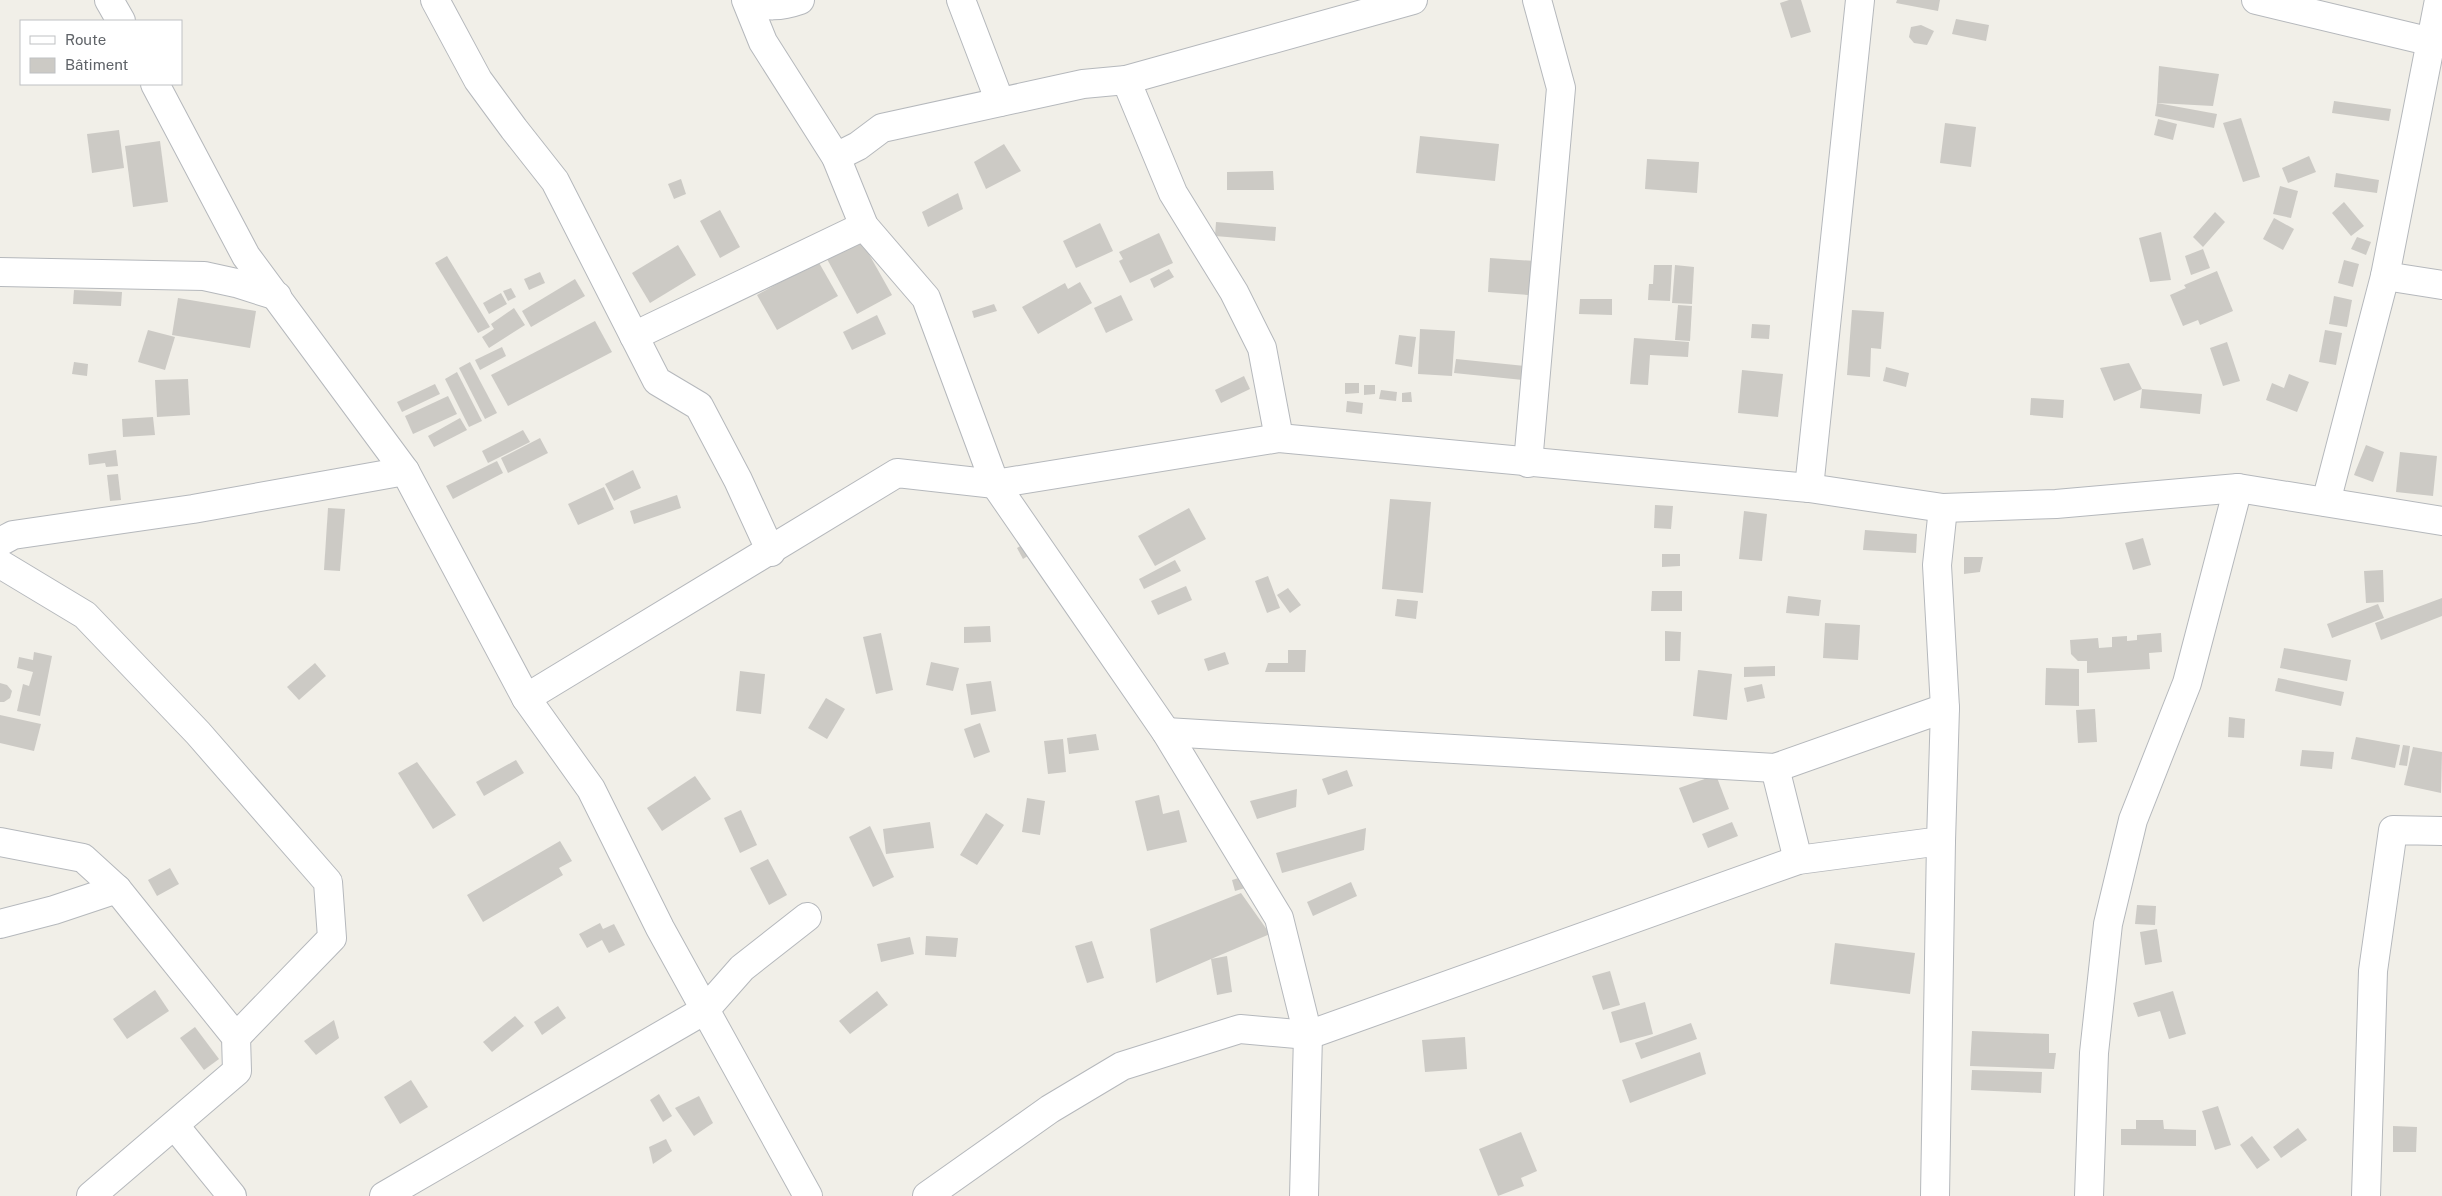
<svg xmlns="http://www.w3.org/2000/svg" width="2442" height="1196" font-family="'Public Sans',sans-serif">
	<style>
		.building { fill: #cccac5 }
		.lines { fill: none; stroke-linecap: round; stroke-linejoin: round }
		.minor-casing { stroke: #b5b8bc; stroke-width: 30 }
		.minor { stroke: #fff; stroke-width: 28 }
	</style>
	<rect width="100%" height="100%" fill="#f1efe8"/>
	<g class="building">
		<path d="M1789,0h12l10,32 -20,6 -11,-35z"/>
		<path d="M1897,0h43l-2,11 -42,-8z"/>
		<path d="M1956,19l33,6 -3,16 -34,-7z"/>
		<path d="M1921,25l13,6 -7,14 -13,-2 -5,-6 2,-10z"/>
		<path d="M2159,66l60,8 -6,32 -56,-3z"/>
		<path d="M2334,101l57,8 -2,12 -57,-8z"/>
		<path d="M2157,103l60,11 -3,14 -59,-12z"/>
		<path d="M2241,118l19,59 -17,5 -20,-59z"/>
		<path d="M2158,119l19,5 -4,16 -19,-5z"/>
		<path d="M1945,123l31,4 -5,40 -31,-4z"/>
		<path d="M119,130l5,38 -32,5 -5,-39z"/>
		<path d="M1420,136l79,8 -4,37 -79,-8z"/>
		<path d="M160,141l8,61 -35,5 -8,-61z"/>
		<path d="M1004,144l17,27 -35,18 -12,-27z"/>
		<path d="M2309,156l7,16 -28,11 -6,-15z"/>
		<path d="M1647,159l52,3 -2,31 -52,-4z"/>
		<path d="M1273,171l1,19h-47v-18z"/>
		<path d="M2336,173l43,7 -2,13 -43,-6z"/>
		<path d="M681,179l5,15 -12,5 -6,-15z"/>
		<path d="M2280,186l18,5 -7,27 -18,-4z"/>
		<path d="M958,193l5,16 -35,18 -6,-15z"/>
		<path d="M2344,202l20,24 -13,10 -19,-23z"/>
		<path d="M720,210l20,37 -20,11 -20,-37z"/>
		<path d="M2215,212l10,10 -22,25 -10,-10z"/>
		<path d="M2274,218l20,11 -11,21 -20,-11z"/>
		<path d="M1216,222l60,5 -1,14 -60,-5z"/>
		<path d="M1100,223l13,28 -37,17 -13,-27z"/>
		<path d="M2161,232l10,48 -21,2 -11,-44z"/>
		<path d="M1159,233l14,30 -43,20 -11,-22 4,-2 -4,-7z"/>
		<path d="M2357,237l14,5 -5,13 -15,-6z"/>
		<path d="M861,240l31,55 -35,19 -30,-55z"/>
		<path d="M678,245l18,30 -46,28 -18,-30z"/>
		<path d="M2203,249l7,19 -19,7 -6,-19z"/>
		<path d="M447,256l43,71 -12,6 -43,-70z"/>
		<path d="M1490,258l45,3 -7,34 -40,-3z"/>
		<path d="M2344,260l15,4 -6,23 -15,-4z"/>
		<path d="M818,261l20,35 -61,34 -20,-35z"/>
		<path d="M1654,265h18l-2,36 -22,-1 1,-16h4z"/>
		<path d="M1675,265l19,2 -2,37 -20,-1z"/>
		<path d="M1169,269l5,8 -20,11 -4,-9z"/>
		<path d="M2217,271l16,40 -33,14 -2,-5 -15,6 -13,-31 16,-7 -2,-3z"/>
		<path d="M540,272l5,11 -16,7 -5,-11z"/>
		<path d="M575,279l10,17 -54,31 -9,-16z"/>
		<path d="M1080,282l12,21 -54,31 -16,-27 43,-24 3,6z"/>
		<path d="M511,288l5,9 -8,4 -5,-10z"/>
		<path d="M74,290l48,2 -1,14 -48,-2z"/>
		<path d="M501,293l6,11 -18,10 -6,-11z"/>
		<path d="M1121,295l12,25 -27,13 -12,-25z"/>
		<path d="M2334,296l18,4 -5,27 -18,-3z"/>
		<path d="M178,298l78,13 -6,37 -78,-13z"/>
		<path d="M1580,299h32v16l-33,-1z"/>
		<path d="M994,304l3,7 -23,7 -2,-7z"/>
		<path d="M1678,305l14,1 -2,35 -15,-1z"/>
		<path d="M514,308l11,17 -36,23 -7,-11 12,-8 -3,-5z"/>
		<path d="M1852,310l32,2 -3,37 -10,-1 -1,29 -23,-2z"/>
		<path d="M877,315l9,19 -34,16 -9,-18z"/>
		<path d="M595,321l17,31 -104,54 -17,-31z"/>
		<path d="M1752,324l18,1 -1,14 -18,-1z"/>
		<path d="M1420,329l35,2 -3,45 -34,-2z"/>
		<path d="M148,330l27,7 -10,33 -27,-8z"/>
		<path d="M2325,330l17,3 -6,32 -17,-3z"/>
		<path d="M1399,335l17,2 -4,30 -17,-3z"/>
		<path d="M1634,338l55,4 -1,15 -38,-2 -2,30 -18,-1z"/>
		<path d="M2227,342l13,39 -17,5 -13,-38z"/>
		<path d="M502,347l4,9 -26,14 -5,-10z"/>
		<path d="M1456,359l69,7 -2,14 -69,-7z"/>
		<path d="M74,362l14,2 -1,12 -15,-2z"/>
		<path d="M470,362l27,51 -12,6 -26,-51z"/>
		<path d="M2129,363l13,26 -28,12 -14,-33z"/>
		<path d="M1886,367l23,6 -3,14 -23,-6z"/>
		<path d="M1742,370l41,4 -5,43 -40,-4z"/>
		<path d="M457,372l25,49 -13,6 -24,-48z"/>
		<path d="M2289,374l20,8 -12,30 -31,-12 6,-17 12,5z"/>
		<path d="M1244,376l6,13 -29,14 -6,-13z"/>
		<path d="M188,379l2,36 -33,2 -2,-37z"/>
		<path d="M1345,383h14v10l-14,1z"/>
		<path d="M435,384l5,10 -38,18 -5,-10z"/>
		<path d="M1364,385h11v9l-11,1z"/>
		<path d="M2142,389l60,5 -2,20 -60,-6z"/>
		<path d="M1381,390l16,2 -1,9 -17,-2z"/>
		<path d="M1411,392l1,10h-10v-9z"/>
		<path d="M448,396l9,18 -44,20 -8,-18z"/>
		<path d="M2031,398l33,2 -1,18 -33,-3z"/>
		<path d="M1347,401l16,2 -1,11 -16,-2z"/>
		<path d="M153,417l2,18 -32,2 -1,-18z"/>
		<path d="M460,418l7,12 -33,17 -6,-11z"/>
		<path d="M523,430l7,12 -42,21 -6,-12z"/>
		<path d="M540,438l8,15 -40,20 -7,-15z"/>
		<path d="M2366,445l18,7 -11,30 -19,-7z"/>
		<path d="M116,450l2,16 -12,1 -1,-4 -16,2 -1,-11z"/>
		<path d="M2400,452l37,4 -4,40 -37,-4z"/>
		<path d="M497,461l6,12 -50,26 -7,-13z"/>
		<path d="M633,470l8,18 -27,13 -9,-17z"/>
		<path d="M118,474l3,26 -11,1 -3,-26z"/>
		<path d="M604,487l10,22 -36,16 -10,-21z"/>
		<path d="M677,495l4,13 -47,16 -4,-13z"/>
		<path d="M1390,499l41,3 -8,91 -41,-4z"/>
		<path d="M1655,505l18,1 -2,23 -17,-1z"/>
		<path d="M328,508l17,1 -5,62 -16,-1z"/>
		<path d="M1189,508l17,31 -51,27 -17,-30z"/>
		<path d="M1744,511l23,3 -5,47 -23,-2z"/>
		<path d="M1865,530l52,4 -1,19 -53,-3z"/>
		<path d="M2143,538l8,27 -18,5 -8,-27z"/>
		<path d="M1027,542l7,10 -11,7 -6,-11z"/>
		<path d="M1662,554h18v12l-18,1z"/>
		<path d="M1964,557h19l-3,15 -16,2z"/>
		<path d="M1175,560l6,11 -37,18 -5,-10z"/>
		<path d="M2383,570l1,32 -18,1 -2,-32z"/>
		<path d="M1268,576l12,32 -13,5 -12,-32z"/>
		<path d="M1186,586l6,14 -34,15 -7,-14z"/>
		<path d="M1288,588l13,17 -11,8 -13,-18z"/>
		<path d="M1652,591h30v20h-31z"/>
		<path d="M1788,596l33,4 -2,16 -33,-3z"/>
		<path d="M2442,598v18l-61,24 -6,-17z"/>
		<path d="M1397,599l21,2 -2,18 -21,-3z"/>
		<path d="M2378,604l6,14 -52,20 -5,-14z"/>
		<path d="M1825,623l35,2 -2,35 -35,-2z"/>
		<path d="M990,626l1,16 -27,1v-16z"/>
		<path d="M1665,631l16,1 -1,29h-15z"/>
		<path d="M881,633l12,57 -17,4 -13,-57z"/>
		<path d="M2161,633l1,19 -13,1 1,16 -63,4v-12h-9l-7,-7 -1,-14 28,-2 1,10 13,-1v-10l15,-1v5l10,-1v-5z"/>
		<path d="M2284,648l67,12 -4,21 -67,-13z"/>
		<path d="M1288,650h18l-1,22h-40l3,-9h20z"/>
		<path d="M34,652l18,4 -12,60 -23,-5 6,-27 6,2 4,-14 -16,-4 2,-11 14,3z"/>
		<path d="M1225,652l4,12 -21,7 -4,-12z"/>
		<path d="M931,662l28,6 -6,23 -27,-6z"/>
		<path d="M315,663l11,13 -27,24 -12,-13z"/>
		<path d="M1775,666v10l-31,1v-10z"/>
		<path d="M2046,668l33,1v37l-34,-1z"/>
		<path d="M1698,670l34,4 -5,46 -34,-4z"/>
		<path d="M740,671l25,3 -4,40 -25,-3z"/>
		<path d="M2278,678l66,14 -3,14 -66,-15z"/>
		<path d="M991,681l5,30 -25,4 -5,-31z"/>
		<path d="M0,683l7,2 5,6 -2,7 -6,4h-4z"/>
		<path d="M1762,684l3,14 -18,4 -3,-14z"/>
		<path d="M826,698l19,11 -18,30 -19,-11z"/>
		<path d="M2095,709l2,33 -19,1 -2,-33z"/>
		<path d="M0,715l41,9 -7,27 -34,-8z"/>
		<path d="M2229,717l16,2 -1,19 -16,-1z"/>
		<path d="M980,723l10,29 -16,6 -10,-29z"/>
		<path d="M1096,734l3,16 -30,4 -2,-16z"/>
		<path d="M2356,737l44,8 -5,23 -44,-9z"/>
		<path d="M1063,739l3,33 -18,2 -4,-33z"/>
		<path d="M2403,745l7,1 -3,20 -8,-1z"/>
		<path d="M2413,747l29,5 -1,41 -37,-8z"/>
		<path d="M2302,750l32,2 -2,17 -32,-3z"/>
		<path d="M516,760l8,13 -40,23 -8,-14z"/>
		<path d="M417,762l39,53 -23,14 -35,-56z"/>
		<path d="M1347,770l6,16 -25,9 -6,-16z"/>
		<path d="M1716,775l13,34 -36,14 -14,-35z"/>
		<path d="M695,776l16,23 -49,32 -15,-23z"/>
		<path d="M1297,789l-1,18 -39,12 -7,-18z"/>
		<path d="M1159,795l4,19 16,-4 8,32 -40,9 -12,-50z"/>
		<path d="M1027,798l18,3 -5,34 -18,-3z"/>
		<path d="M741,810l16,35 -17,8 -16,-35z"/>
		<path d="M986,813l18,12 -27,40 -17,-10z"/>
		<path d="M930,822l4,26 -48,6 -3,-25z"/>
		<path d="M1732,822l6,14 -30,12 -6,-14z"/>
		<path d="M870,826l24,51 -21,10 -24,-50z"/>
		<path d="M1366,828l-2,22 -82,23 -6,-20z"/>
		<path d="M560,841l12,20 -13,7 4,7 -80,47 -16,-27z"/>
		<path d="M768,859l19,36 -18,10 -19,-37z"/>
		<path d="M170,868l9,16 -22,12 -9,-16z"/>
		<path d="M1242,877l3,11 -10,3 -3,-11z"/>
		<path d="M1351,882l6,14 -44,20 -6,-14z"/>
		<path d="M1241,893l29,41 -59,25 16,-3 5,36 -15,3 -6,-36 -55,24 -6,-54z"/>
		<path d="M2137,905l19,1 -1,19 -20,-1z"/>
		<path d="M600,923l3,6 11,-5 11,21 -16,8 -7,-13 -15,8 -8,-14z"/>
		<path d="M2157,929l5,33 -17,3 -5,-33z"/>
		<path d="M926,936l32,2 -2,19 -31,-2z"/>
		<path d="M910,937l4,17 -33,8 -4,-18z"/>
		<path d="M1092,941l12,37 -17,5 -12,-37z"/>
		<path d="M1835,943l80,10 -5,41 -80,-10z"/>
		<path d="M1610,971l10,34 -17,5 -11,-34z"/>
		<path d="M155,990l14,21 -42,28 -14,-20z"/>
		<path d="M877,991l11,14 -38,29 -11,-13z"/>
		<path d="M2173,991l13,43 -17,5 -9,-28 -22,6 -5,-14z"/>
		<path d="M1645,1002l8,32 -33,9 -9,-31z"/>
		<path d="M558,1006l8,12 -24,17 -8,-13z"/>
		<path d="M515,1016l9,10 -32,26 -9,-10z"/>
		<path d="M334,1020l5,18 -23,17 -12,-14z"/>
		<path d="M1691,1023l6,16 -56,20 -6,-16z"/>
		<path d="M195,1027l24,32 -15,11 -24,-32z"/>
		<path d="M1972,1031l77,3v19h7l-2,16 -84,-3z"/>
		<path d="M1465,1037l2,32 -42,3 -3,-32z"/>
		<path d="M1700,1052l6,22 -76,29 -8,-23z"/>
		<path d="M1972,1070l70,2 -1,21 -70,-3z"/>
		<path d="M411,1080l17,27 -28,17 -16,-27z"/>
		<path d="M659,1094l13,22 -9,6 -13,-22z"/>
		<path d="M699,1096l14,27 -19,13 -19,-28z"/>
		<path d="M2218,1106l13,39 -16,5 -13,-39z"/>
		<path d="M2136,1120h27l1,9 32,1v16l-75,-1v-16h15z"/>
		<path d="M2393,1126l24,1 -1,25h-23z"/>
		<path d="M2298,1128l9,12 -26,18 -8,-11z"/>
		<path d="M1521,1132l16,39 -16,7 3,8 -26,10 -19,-47z"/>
		<path d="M2252,1136l18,24 -13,9 -17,-24z"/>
		<path d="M666,1139l6,12 -19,13 -4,-17z"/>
	</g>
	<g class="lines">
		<g class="minor-casing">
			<g id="minor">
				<path d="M109,0l12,21"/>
				<path d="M435,0l43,80 36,49 41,52 102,200 42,25 39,74 33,72"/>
				<path d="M746,0l17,42 73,115 28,69 62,72 69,186 171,248 113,186 29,117 -4,161"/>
				<path d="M961,0l39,102"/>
				<path d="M2256,0l176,42"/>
				<path d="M2439,0l-54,276 57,9"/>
				<path d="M747,1c20,6 33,6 53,-1"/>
				<path d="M1126,80l47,113 61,99 28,56 17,90"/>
				<path d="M155,84l91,172 159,215 121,227 65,91 69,139 148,268"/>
				<path d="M836,157l22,-11 24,-18 201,-44 43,-4 287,-80"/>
				<path d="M0,272l204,4 32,7 41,13"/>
				<path d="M634,336l230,-110"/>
				<path d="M1528,463l33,-375 -24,-88"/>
				<path d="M1809,488l51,-488"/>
				<path d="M2326,502l59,-226"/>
				<path d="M0,542l13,-7 180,-26 212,-38"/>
				<path d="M0,566l2,-1 83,50 113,118 130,149 4,56 -96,99"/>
				<path d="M526,698l371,-225 98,11 284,-46 530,50 134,20 113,-4 182,-16 204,33"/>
				<path d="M1166,732l609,36 170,-60 -8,-143 6,-57"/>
				<path d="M1775,768l23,92"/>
				<path d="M0,842l83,16 34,31 119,148 1,34 -146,125"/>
				<path d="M0,924l54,-14 63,-21"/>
				<path d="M175,1126l57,70"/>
				<path d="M384,1196l321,-186 37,-42 65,-51"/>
				<path d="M927,1196l123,-87 72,-43 118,-37 68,6 490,-175 143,-19 4,-133"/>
				<path d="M1935,1196l6,-355"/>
				<path d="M2089,1196l5,-143 14,-129 25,-104 54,-137 51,-195"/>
				<path d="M2366,1196l7,-225 20,-141 49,1"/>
			</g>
		</g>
		<use href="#minor" class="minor"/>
	</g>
	<rect x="20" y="20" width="162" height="65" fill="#ffffff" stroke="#bfc1c3"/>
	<rect x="30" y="36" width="25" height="8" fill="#ffffff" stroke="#bfc1c3"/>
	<text x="65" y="45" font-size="15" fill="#5f6368">Route</text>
	<rect x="30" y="58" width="25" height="15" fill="#cccac5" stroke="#bfc1c3"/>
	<text x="65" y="70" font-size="15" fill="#5f6368">Bâtiment</text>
</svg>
